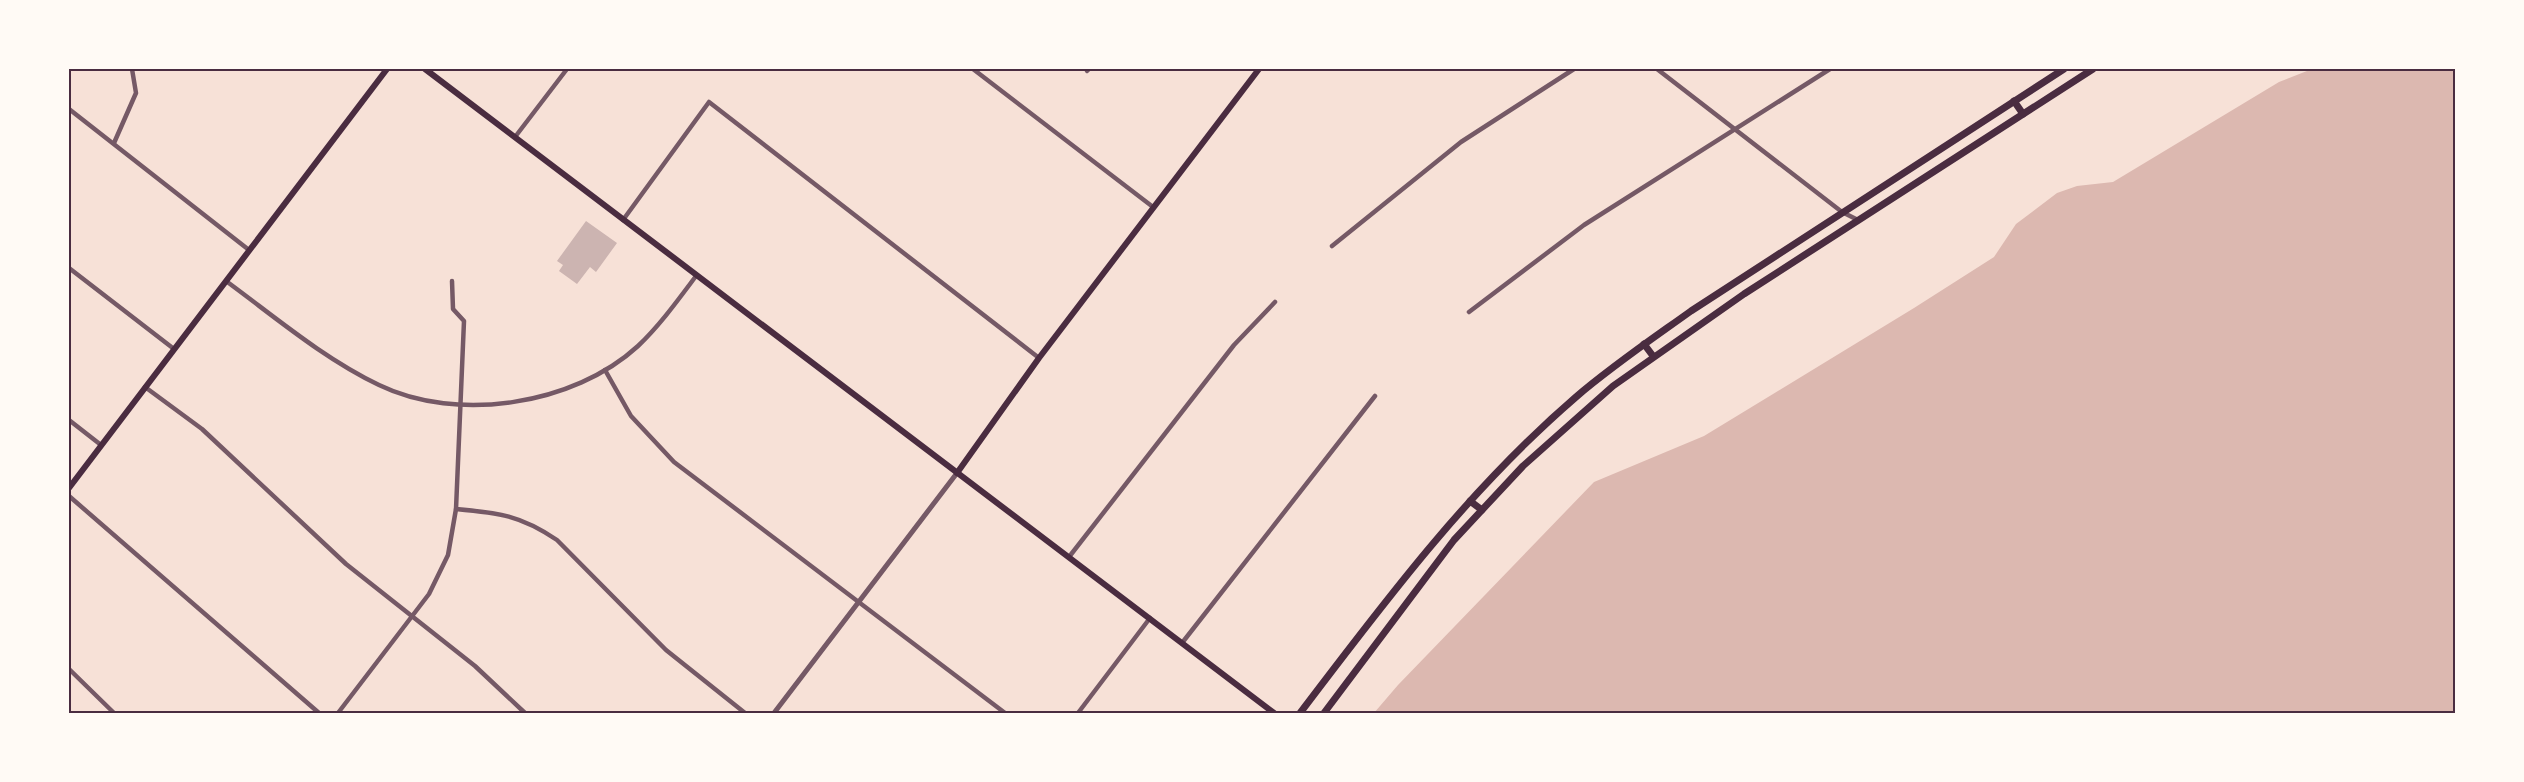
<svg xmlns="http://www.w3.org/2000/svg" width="2524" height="782" font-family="Poppins,sans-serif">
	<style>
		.water { fill: #dcb8b0 }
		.building { fill: #ccb4b1 }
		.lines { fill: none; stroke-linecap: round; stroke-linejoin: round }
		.minor { stroke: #755966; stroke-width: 4.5 }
		.tertiary { stroke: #755966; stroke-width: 5 }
		.secondary { stroke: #4a2c40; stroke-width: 6 }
		.primary { stroke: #4a2c40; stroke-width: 7 }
		.neatline { fill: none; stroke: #4a2c40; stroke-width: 2 }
	</style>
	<rect width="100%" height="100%" fill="#f7e1d7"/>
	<path class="water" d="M2312,69h143v644h-1081l24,-28 196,-203 110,-46 210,-128 80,-51 22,-33 41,-31 20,-7 36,-4 166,-100z"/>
	<path class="building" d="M586,221l31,22 -21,29 -6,-5 -13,17 -18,-13 4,-6 -6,-4z"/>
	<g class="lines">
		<g class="minor">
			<path d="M973,69l180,138"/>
			<path d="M1657,69l185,143 16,8"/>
			<path d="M1087,71l2,-2"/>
			<path d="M69,109l180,141"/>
			<path d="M515,137l52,-68"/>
			<path d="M114,143l22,-50 -4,-24"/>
			<path d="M623,220l86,-118 330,256"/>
			<path d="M1332,246l129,-104 113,-73"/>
			<path d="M69,268l105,81"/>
			<path d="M226,281c49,36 97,77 153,104 78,38 195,20 259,-39 22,-21 40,-46 58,-70"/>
			<path d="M1469,312l115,-87 246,-156"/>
			<path d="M605,370l26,46 43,46 331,251"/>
			<path d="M145,387l57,42 144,135 129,102 50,47"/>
			<path d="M69,420l32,25"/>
			<path d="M69,496l250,217"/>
			<path d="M456,509c43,4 64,6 101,31l109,110 79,63"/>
			<path d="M1069,557l165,-212 41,-43"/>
			<path d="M1182,643l193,-247"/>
			<path d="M69,669l45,44"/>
			<path d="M338,713l91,-119 19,-39 8,-46 8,-188 -11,-12 -1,-28"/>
			<path d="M1078,713l72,-95"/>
		</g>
		<path class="tertiary" d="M774,713l183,-240"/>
		<g class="secondary">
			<path d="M425,69l849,644"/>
			<path d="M957,473l82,-115 220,-289"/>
			<path d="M69,488l318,-419"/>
		</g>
		<g class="primary">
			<path d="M2014,101l9,13"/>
			<path d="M1644,344l9,12"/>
			<path d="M1470,501l12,9"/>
			<path d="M1300,713c85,-112 168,-223 276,-316 36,-31 76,-58 115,-86l373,-242"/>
			<path d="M1324,713l130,-173 69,-74 90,-80 131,-92 349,-225"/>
		</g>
	</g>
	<rect width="2524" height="782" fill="none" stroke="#fffaf5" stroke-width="140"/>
	<rect x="70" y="70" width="2384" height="642" class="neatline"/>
</svg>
